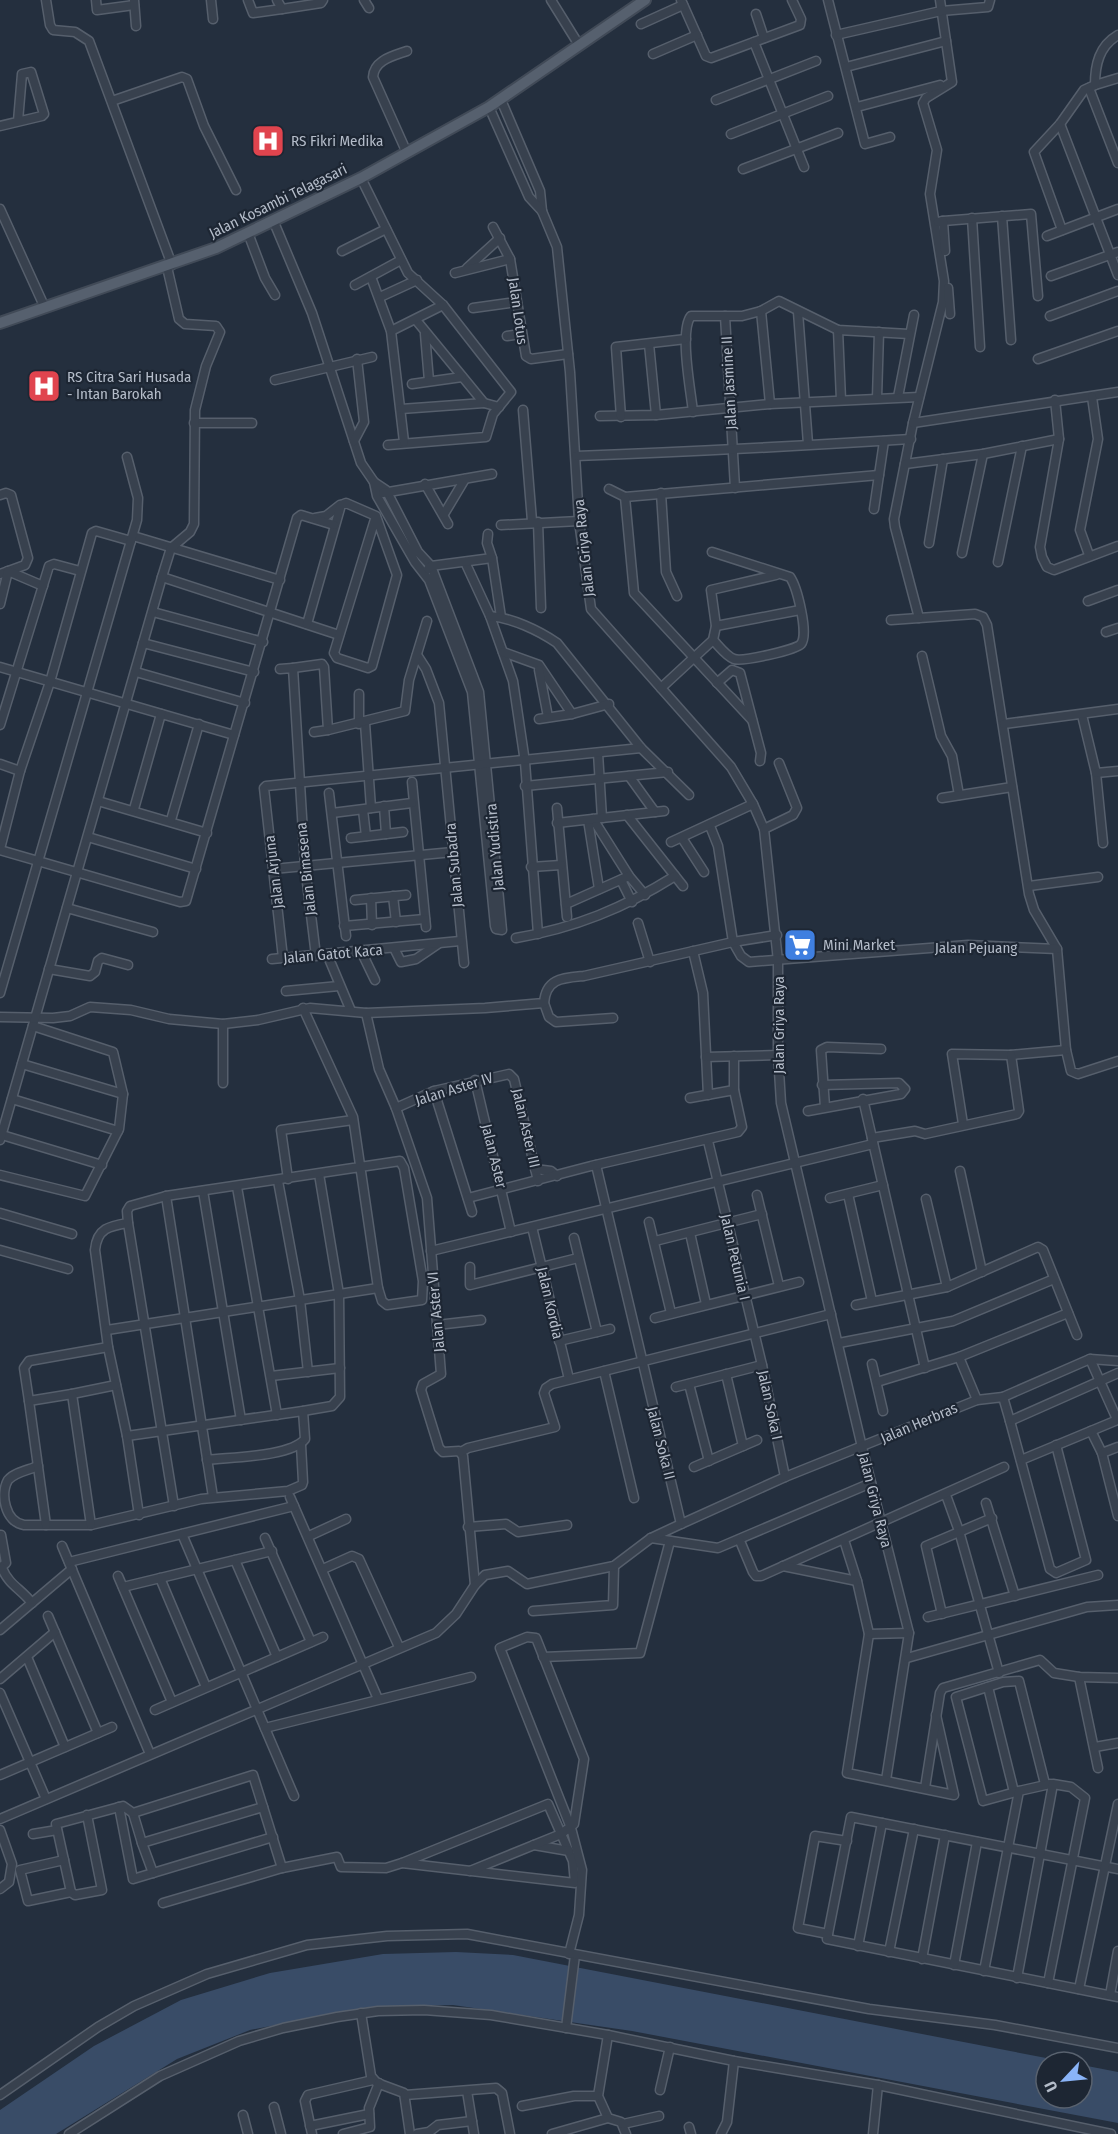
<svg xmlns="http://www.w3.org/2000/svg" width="1118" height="2134" font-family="'Fira Sans Condensed',sans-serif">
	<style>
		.water { fill: #394c67 }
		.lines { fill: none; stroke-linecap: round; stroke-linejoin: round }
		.minor-casing { stroke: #565f6c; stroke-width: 11 }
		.major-casing { stroke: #414a57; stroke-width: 14 }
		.minor { stroke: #38414e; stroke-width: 8 }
		.major { stroke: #56606e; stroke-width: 10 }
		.labels { text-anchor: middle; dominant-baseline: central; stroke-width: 4.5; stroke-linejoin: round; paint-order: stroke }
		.poi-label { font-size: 15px; fill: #b4bcc9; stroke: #1d2633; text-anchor: start }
		.street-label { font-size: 15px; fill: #b4bcc9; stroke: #1d2633 }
	</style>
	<rect width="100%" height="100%" fill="#242f3e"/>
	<path class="water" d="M456,1952l57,3 554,107h-21v36h36v-33l36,7v51l-486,-92 -179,-26 -84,2 -119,23 -73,29 -121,75h-56v-24l94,-64 87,-46 89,-27 113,-19z"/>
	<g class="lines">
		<g class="minor-casing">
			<g id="minor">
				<path d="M46,0l4,25 3,5 22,2 14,9 83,224"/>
				<path d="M96,0l1,10 37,-5"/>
				<path d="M134,0l2,26"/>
				<path d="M211,0l2,19"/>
				<path d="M248,0l5,13 29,-4"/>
				<path d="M277,0l5,9 39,-6 2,-3"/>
				<path d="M364,0l5,8"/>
				<path d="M551,0l28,45"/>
				<path d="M681,0l25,56 5,2 89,-33 1,-6 -9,-19"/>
				<path d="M828,0l37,144 25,-7"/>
				<path d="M940,0l12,82 -26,16 -3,5 14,47 -7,44 14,87 -1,21 -30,121 -19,96 1,8 24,91 56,-4 8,3 4,8 42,269 5,16 23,39 9,101 5,21 7,3 40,-13"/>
				<path d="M756,14l8,24"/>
				<path d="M641,24l42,-19"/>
				<path d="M836,35l105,-24 47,-4 2,-7"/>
				<path d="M754,42l50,125"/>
				<path d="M407,51c-14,5 -33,9 -34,26l34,76"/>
				<path d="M653,54l44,-19"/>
				<path d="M846,67l100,-26"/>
				<path d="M1095,85l23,-7"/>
				<path d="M1089,88l29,75"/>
				<path d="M501,100l39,91 2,20"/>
				<path d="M716,100l100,-39"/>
				<path d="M112,101l70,-24 5,2 17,47 32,64"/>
				<path d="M489,107l40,90 13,14 15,36 13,125 9,149 12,88 140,158 22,37 11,25 14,132v94l3,48 81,344 47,186 -23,147"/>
				<path d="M857,107l83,-22"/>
				<path d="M1060,124l58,151"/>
				<path d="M0,126l42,-10 2,-2 -13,-42 -9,2 -4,47"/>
				<path d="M731,134l97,-38"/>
				<path d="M743,169l95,-36"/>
				<path d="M361,178l47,95 35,32 68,87 -18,22 -7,23 -98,8"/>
				<path d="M0,209l45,99"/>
				<path d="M1002,216l9,124"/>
				<path d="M972,218l8,129"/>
				<path d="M273,220l39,93 49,150 13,19"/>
				<path d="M943,221l88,-7 7,82"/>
				<path d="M938,222l5,-1 2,30"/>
				<path d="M493,227l17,32 16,97 5,3 37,-5"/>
				<path d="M1062,230l-28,-78 26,-28 24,-34 11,-5c0,-20 4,-39 23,-50"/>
				<path d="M248,233l17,45 10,17"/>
				<path d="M1047,236l71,-27"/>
				<path d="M342,251l44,-22"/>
				<path d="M467,268l33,-30"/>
				<path d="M455,273l55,-14"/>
				<path d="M1051,276l67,-24"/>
				<path d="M371,277l20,54 13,111"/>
				<path d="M355,285l46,-25"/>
				<path d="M948,288l2,26"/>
				<path d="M380,297l37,-17"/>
				<path d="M473,308l43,-6"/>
				<path d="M761,311l9,93"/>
				<path d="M798,312l10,132"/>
				<path d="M725,316l10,172"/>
				<path d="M1050,316l68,-25"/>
				<path d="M416,320l68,83 15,4"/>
				<path d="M838,330l3,70"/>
				<path d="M391,331l52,-26"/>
				<path d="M425,334l4,47"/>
				<path d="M507,336l14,-2"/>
				<path d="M649,344l7,71"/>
				<path d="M1038,359l80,-28"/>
				<path d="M275,380l97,-23"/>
				<path d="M412,384l50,-7"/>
				<path d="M898,397l16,-82"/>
				<path d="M877,398l2,-66"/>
				<path d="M1055,400l4,39 -19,108 2,10 5,10 7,3 64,-24"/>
				<path d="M401,409l83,-6"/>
				<path d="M523,410l9,111"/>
				<path d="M693,412c-2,-20 -14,-81 -2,-96h51l19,-5 18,-10 59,29 71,4"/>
				<path d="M600,416l56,-1 114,-11 149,-7"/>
				<path d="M621,417l-5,-70 70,-8"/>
				<path d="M194,423h58"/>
				<path d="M913,423l205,-31"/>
				<path d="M354,441l10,-19 -7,-63"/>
				<path d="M576,456c111,-4 223,-10 335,-17"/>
				<path d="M905,464l78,-10 76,-15"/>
				<path d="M374,482l12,8 32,62 13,14 48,126 23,238 -6,-1 -1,-3 -23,-234 -43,-112 -14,-18 -38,-66z"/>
				<path d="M425,484l23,40"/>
				<path d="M609,489l16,8 254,-22"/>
				<path d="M383,493l109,-19"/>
				<path d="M661,493l5,79 11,24"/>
				<path d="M0,495l6,-2 5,2 17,63 -3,7 -25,9"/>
				<path d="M625,497l9,96 118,127"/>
				<path d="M874,509l10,-68"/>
				<path d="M444,514l21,-35"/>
				<path d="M315,518l11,-2 14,-11"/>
				<path d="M538,522l3,86"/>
				<path d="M501,525l78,-4"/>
				<path d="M488,534l-1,9 5,15 9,59"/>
				<path d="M133,536l147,44"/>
				<path d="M929,543l14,-84"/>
				<path d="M712,552l78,25c7,10 19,57 11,67 -5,6 -59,18 -67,15 -8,-3 -15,-13 -21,-19"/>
				<path d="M962,553l21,-99"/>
				<path d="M1089,555l-9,-25 18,-91 -6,-42"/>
				<path d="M465,562l25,54 23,65 12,81 13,172"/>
				<path d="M998,562l24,-116"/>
				<path d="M428,569l3,-3 61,-8"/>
				<path d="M162,577l177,58"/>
				<path d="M1088,601l30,-11"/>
				<path d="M0,604l8,-33 35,15"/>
				<path d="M153,612l110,30"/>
				<path d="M490,616c22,2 48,14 67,27l84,105 48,47"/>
				<path d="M891,620l28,-2"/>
				<path d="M307,624l34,-119 5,-2 30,13 21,59 -25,91 -4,2 -31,-10 -3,-5 42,-137"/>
				<path d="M716,626l84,-16"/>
				<path d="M1106,632l12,-4"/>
				<path d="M143,643l111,29"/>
				<path d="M503,652l36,13 33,49"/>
				<path d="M417,655l9,14 13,34 25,260"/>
				<path d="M922,656l19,80 11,20 7,39"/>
				<path d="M0,667l234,68"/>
				<path d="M293,668l29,-4 2,3 4,63 -14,2"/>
				<path d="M280,669l13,-1 12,198 11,90"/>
				<path d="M539,670l9,47"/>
				<path d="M136,672l109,31"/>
				<path d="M717,683l15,-13 8,3 21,80 -1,8"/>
				<path d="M661,688l52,-48 3,-14 -5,-36 65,-15"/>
				<path d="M1082,715l14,58 7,70"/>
				<path d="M539,719l33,-5 37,-10"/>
				<path d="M365,723l6,85"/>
				<path d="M359,724v-30"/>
				<path d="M1004,724l114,-15"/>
				<path d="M0,725l49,-159 5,-2 26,7"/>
				<path d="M328,730l77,-19 4,-31 18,-59"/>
				<path d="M598,753l4,65"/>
				<path d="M0,764l20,7"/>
				<path d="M1096,773l22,-2"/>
				<path d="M629,776l26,36 9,-1"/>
				<path d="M412,782l14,145"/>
				<path d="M525,786l143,-14"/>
				<path d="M329,793l17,143"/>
				<path d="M942,798l70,-11"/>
				<path d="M98,801l109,32"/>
				<path d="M384,806l2,28"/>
				<path d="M557,808l10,109"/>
				<path d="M134,809l27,-95"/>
				<path d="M363,810l3,26"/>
				<path d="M332,813l80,-10"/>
				<path d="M627,815l56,71"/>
				<path d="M593,819l36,57 16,19"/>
				<path d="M171,820l28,-96"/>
				<path d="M588,820l11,69"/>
				<path d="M557,823l98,-11"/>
				<path d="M710,826l8,20 15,96 8,14 8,6 219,-17 89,4"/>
				<path d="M764,829l29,-14 4,-7 -18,-45"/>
				<path d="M88,837l108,32"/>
				<path d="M351,838l52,-6"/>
				<path d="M682,838l22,34"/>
				<path d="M671,842l82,-38"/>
				<path d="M0,849l20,-78 30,-89 42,-149 4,-2 35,10"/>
				<path d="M0,850l180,52 6,-1 111,-383 4,-3 33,10"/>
				<path d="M531,867l30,-2"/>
				<path d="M273,869l180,-17"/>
				<path d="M621,880l11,22"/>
				<path d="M1029,886l69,-9"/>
				<path d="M393,896l3,26"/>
				<path d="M371,898l1,27"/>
				<path d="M355,900l51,-5"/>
				<path d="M566,904l63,-28"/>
				<path d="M67,908l86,24"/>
				<path d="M638,923l12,39"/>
				<path d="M344,926l81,-7"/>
				<path d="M516,938c59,-10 108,-30 159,-62"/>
				<path d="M394,948l7,14 15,-3 22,-15"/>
				<path d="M361,951l14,29"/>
				<path d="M693,951l10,42 5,102"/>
				<path d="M327,954l24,57"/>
				<path d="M283,958l-19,-170 2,-2 375,-38"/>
				<path d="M272,959l188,-18"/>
				<path d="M49,969l41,7 5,-4 3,-11 4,-3 26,7"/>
				<path d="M286,991l53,-5"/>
				<path d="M0,993l137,-473 1,-22 -11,-41"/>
				<path d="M544,1003l5,14 7,5 57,-4"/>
				<path d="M366,1013l13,56 17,39 31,90 14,176 -18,10 -2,6 18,58 4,4 16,-1 4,5 12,129"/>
				<path d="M0,1017l53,1 17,-2 20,-9 41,3 38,9 54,5 35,-4 52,-12 56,5 119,-5 59,-5c2,-25 19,-25 40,-27l149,-34 44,-7"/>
				<path d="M223,1024v59"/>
				<path d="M706,1057l72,-2"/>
				<path d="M22,1064l101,30"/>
				<path d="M475,1080l36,152"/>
				<path d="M434,1091l38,121"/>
				<path d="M690,1098l44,-8"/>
				<path d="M12,1099l106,32"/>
				<path d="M863,1099l62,269"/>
				<path d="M825,1107l-4,-57 6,-3 54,2"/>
				<path d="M396,1108l38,-17 75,-17 5,5 24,102"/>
				<path d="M808,1111l93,-17 4,-5 -6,-6 -77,2"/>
				<path d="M963,1124l-11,-70 59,1 55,-5"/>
				<path d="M2,1135l100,30"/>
				<path d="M872,1138l43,-7 10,3 92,-20 2,-3 -8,-56"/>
				<path d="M0,1140l162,-563 9,-29 19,-16 4,-8 1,-114 11,-44 14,-34 -4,-6 -31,-2 -6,-5 -12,-52"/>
				<path d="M708,1141l54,224 23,112"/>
				<path d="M596,1165l85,359"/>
				<path d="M535,1169l16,2 6,5"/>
				<path d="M960,1171l22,101"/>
				<path d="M0,1175l85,21 34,-67 4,-35 -10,-42 -80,-26"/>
				<path d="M288,1179l-7,-49 72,-10"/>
				<path d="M278,1181l22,119 8,72"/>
				<path d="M237,1187l40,228"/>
				<path d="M203,1191l38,229"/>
				<path d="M848,1194l24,107"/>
				<path d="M757,1195l22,91"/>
				<path d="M166,1196l47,301"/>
				<path d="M468,1198l123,-32 147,-34 4,-5 -8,-37v-34"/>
				<path d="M830,1198l53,-13"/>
				<path d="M926,1199l21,88"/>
				<path d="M0,1213l72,21"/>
				<path d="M649,1222l22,91"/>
				<path d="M128,1223c-18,3 -31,5 -33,27l13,97 19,89 12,79"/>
				<path d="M532,1227l37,152"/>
				<path d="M690,1233l16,71"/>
				<path d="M574,1238l23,94"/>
				<path d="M655,1241l107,-27"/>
				<path d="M0,1250l68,19"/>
				<path d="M431,1251l442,-107"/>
				<path d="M470,1267v18l108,-27"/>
				<path d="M856,1305l91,-18 91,-40 5,3 34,85"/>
				<path d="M655,1318l144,-36"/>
				<path d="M437,1325l44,-5"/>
				<path d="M107,1330l271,-42"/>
				<path d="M559,1341l51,-12"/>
				<path d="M839,1343l114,-22 101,-42"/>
				<path d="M959,1357l18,43"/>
				<path d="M872,1364l11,47"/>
				<path d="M604,1371l30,127"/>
				<path d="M726,1374l17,72"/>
				<path d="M271,1376l69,-8"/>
				<path d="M877,1382l82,-25 109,-44"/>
				<path d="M689,1384l20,77"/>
				<path d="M676,1387l86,-22"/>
				<path d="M72,1394l44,-9"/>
				<path d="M1003,1397l87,-38 28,2"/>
				<path d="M29,1401l-5,-33 5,-7 79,-14"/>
				<path d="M1010,1421l40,148 6,4 30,-13 -30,-115"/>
				<path d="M1091,1431l11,22 16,63"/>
				<path d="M127,1436l176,-25 29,-5 8,-9 -1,-103 -20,-120"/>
				<path d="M461,1452l7,-4 87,-21 -11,-34 2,-5 6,-4 279,-70"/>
				<path d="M1102,1453l16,-6"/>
				<path d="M207,1460c24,-3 84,-3 98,-21l-2,-28"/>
				<path d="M1021,1460l94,-39 1,-4 -26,-58"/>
				<path d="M38,1466c-9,4 -23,6 -30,14 -8,14 -3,42 16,45h67l110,-26 87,-8 14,-6 1,-3 -2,-37"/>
				<path d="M694,1467l63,-27"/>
				<path d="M946,1495l13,36 40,142"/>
				<path d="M290,1497l88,202"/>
				<path d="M986,1503l29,93"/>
				<path d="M174,1506l-46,-283 -1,-12 3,-5 36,-10 234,-35 4,7 19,113 -1,19 -35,5 -5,-4 -4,-13 -25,-171 -50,-109"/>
				<path d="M46,1525l-17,-124 43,-7 19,131"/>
				<path d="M468,1527l38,-3 12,8 49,-7"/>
				<path d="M182,1534l112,262"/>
				<path d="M309,1536l37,-17"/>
				<path d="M265,1538l46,104"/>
				<path d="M651,1538l67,10 153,-65"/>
				<path d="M844,1540l13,41 12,53 -22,139 107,22 -18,-80"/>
				<path d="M740,1541l13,31 3,4h5l243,-109"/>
				<path d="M62,1546l88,208"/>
				<path d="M235,1560l42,97"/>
				<path d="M69,1562l225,-56"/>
				<path d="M783,1566l74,15"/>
				<path d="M0,1568l6,-5 -5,-28"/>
				<path d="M2,1568c7,17 18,20 30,35"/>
				<path d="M323,1569l29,-13 7,3 40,88"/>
				<path d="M118,1576l54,126"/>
				<path d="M160,1578l46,109"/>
				<path d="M123,1587l149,-36"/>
				<path d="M533,1611l80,-6 1,-39"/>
				<path d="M942,1614l-16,-68 66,-28"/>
				<path d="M48,1616l50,117"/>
				<path d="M928,1617l170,-42"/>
				<path d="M0,1630l72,-61"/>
				<path d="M869,1634l40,-1"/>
				<path d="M27,1657l38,90"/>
				<path d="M543,1657l97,-4 30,-112"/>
				<path d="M907,1658l180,-51 31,-2"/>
				<path d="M1079,1677l19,91"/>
				<path d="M0,1679l55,-47"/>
				<path d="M988,1687l26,105"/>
				<path d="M0,1693l46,106"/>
				<path d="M155,1710l168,-73"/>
				<path d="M265,1728l206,-51"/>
				<path d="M1095,1747l23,-4"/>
				<path d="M0,1775l112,-48"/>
				<path d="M925,1788l15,-95 3,-5 97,-28 14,13 25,4 39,1"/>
				<path d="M1019,1791l-36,10 -27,-104 47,-15 16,-1 26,103"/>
				<path d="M548,1804l25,57 2,22 -173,-20z"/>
				<path d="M119,1807l14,72 140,-42"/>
				<path d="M133,1813l9,30 121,-36"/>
				<path d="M87,1815l15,75 -27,5 -4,-3 -15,-68 67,-18 10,7 120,-38 29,93"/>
				<path d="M0,1819l436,-186 20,-19 19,-29 10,-10 23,-4 19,13 87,-18 37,-28 30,-14 104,-47 192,-77 26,-3 7,24 108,-48"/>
				<path d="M0,1830l12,34 -3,18 -9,7"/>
				<path d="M33,1834l24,-4"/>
				<path d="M142,1843l11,30"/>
				<path d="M534,1845l35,6"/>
				<path d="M64,1860l-44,10 8,31 43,-9"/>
				<path d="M1118,1869l-267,-52 -24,122 291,58"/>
				<path d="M470,1871l91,-37 13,-10 10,-65 -48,-121 -9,-1 -27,11 71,180 11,42 -3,45 -10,39"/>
				<path d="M163,1903l119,-35 55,-11 4,10 45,1 16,-5"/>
				<path d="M828,1934l-30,-6 17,-92 32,5"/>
				<path d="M858,1946l24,-123"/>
				<path d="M889,1952l25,-123"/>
				<path d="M922,1959l23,-124"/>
				<path d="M954,1965l23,-123"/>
				<path d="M984,1971l35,-180 31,-7"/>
				<path d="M1017,1978l36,-194 18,3 14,11 -37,185"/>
				<path d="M1079,1989l39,-185"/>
				<path d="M1110,1995l8,-44"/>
				<path d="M361,2013l10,63 6,7 27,10 6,41"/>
				<path d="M566,2028l9,-73"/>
				<path d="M608,2035l-10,61 10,22 13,4 5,12"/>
				<path d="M660,2090l10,-43"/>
				<path d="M467,2091l7,43"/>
				<path d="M0,2095l98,-68 36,-21 73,-32 100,-29 80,-9 80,-2 402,75 126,16 123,23"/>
				<path d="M405,2095l91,-7 6,5 8,41"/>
				<path d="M522,2106l52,-10h24"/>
				<path d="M274,2107l7,27"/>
				<path d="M243,2115l5,19"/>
				<path d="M623,2124l36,-8"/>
				<path d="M310,2126l59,-12"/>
				<path d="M689,2127l2,7"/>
				<path d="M69,2134l91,-58 79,-35 44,-13 54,-11 41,-6 46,-1 67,5 117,20 126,26 144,24 233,49"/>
				<path d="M312,2134l-7,-33 3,-6 65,-15"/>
				<path d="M343,2134l27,-7 -1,-19 10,-25"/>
				<path d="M417,2134l12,-2 9,-7 34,-4"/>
				<path d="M552,2134l56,-16"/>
				<path d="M721,2134l6,-12 7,-61"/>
				<path d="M873,2134l5,-49"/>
			</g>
		</g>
		<g class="major-casing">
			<path id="major" d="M0,323l216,-75 145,-70 128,-71 156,-107"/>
		</g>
		<use href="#minor" class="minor"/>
		<use href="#major" class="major"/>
	</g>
	<defs>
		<g id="hospital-square" transform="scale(1.725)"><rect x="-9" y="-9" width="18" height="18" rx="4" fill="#e0444e" stroke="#1d2633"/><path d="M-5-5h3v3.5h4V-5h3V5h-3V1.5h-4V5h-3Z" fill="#fff"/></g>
		<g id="supermarket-square" transform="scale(1.725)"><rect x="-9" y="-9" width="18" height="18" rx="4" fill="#3f7fe0" stroke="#1d2633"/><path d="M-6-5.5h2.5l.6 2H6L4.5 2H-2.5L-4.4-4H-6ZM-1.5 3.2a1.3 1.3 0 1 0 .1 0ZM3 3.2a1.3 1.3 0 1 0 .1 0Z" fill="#fff"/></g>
	</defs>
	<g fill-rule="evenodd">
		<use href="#hospital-square" x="268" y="141"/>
		<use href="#hospital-square" x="44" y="386"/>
		<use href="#supermarket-square" x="800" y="945"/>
	</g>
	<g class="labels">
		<g class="poi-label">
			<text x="291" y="141">RS Fikri Medika</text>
			<text x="67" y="377">RS Citra Sari Husada<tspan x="67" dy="17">- Intan Barokah</tspan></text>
			<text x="823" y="945">Mini Market</text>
		</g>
		<g class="street-label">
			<text transform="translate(278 201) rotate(-26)">Jalan Kosambi Telagasari</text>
			<text transform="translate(518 311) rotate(82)">Jalan Lotus</text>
			<text transform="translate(729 383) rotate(-93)">Jalan Jasmine II</text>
			<text transform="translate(584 548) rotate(-96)">Jalan Griya Raya</text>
			<text transform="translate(495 847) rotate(-95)">Jalan Yudistira</text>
			<text transform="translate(454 865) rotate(-95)">Jalan Subadra</text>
			<text transform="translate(306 869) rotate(-96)">Jalan Bimasena</text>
			<text transform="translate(274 872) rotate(-97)">Jalan Arjuna</text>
			<text x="976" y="948">Jalan Pejuang</text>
			<text transform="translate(333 954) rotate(-5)">Jalan Gatot Kaca</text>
			<text transform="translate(779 1025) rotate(-90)">Jalan Griya Raya</text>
			<text transform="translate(454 1089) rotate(-17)">Jalan Aster IV</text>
			<text transform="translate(526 1128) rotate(77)">Jalan Aster III</text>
			<text transform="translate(494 1156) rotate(76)">Jalan Aster</text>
			<text transform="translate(735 1257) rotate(77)">Jalan Petunia I</text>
			<text transform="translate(550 1303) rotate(77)">Jalan Kordia</text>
			<text transform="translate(436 1312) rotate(-95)">Jalan Aster VI</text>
			<text transform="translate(770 1405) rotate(78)">Jalan Soka I</text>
			<text transform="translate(919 1423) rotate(-23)">Jalan Herbras</text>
			<text transform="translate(661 1443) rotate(76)">Jalan Soka II</text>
			<text transform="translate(875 1500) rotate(76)">Jalan Griya Raya</text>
		</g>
	</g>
	<g transform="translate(1064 2080) rotate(244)"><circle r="28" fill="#1d2633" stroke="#59626f" stroke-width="1.5"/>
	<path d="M0-4.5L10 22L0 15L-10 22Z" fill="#8ab4f8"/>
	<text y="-9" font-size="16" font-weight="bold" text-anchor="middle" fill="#b4bcc9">U</text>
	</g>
</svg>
